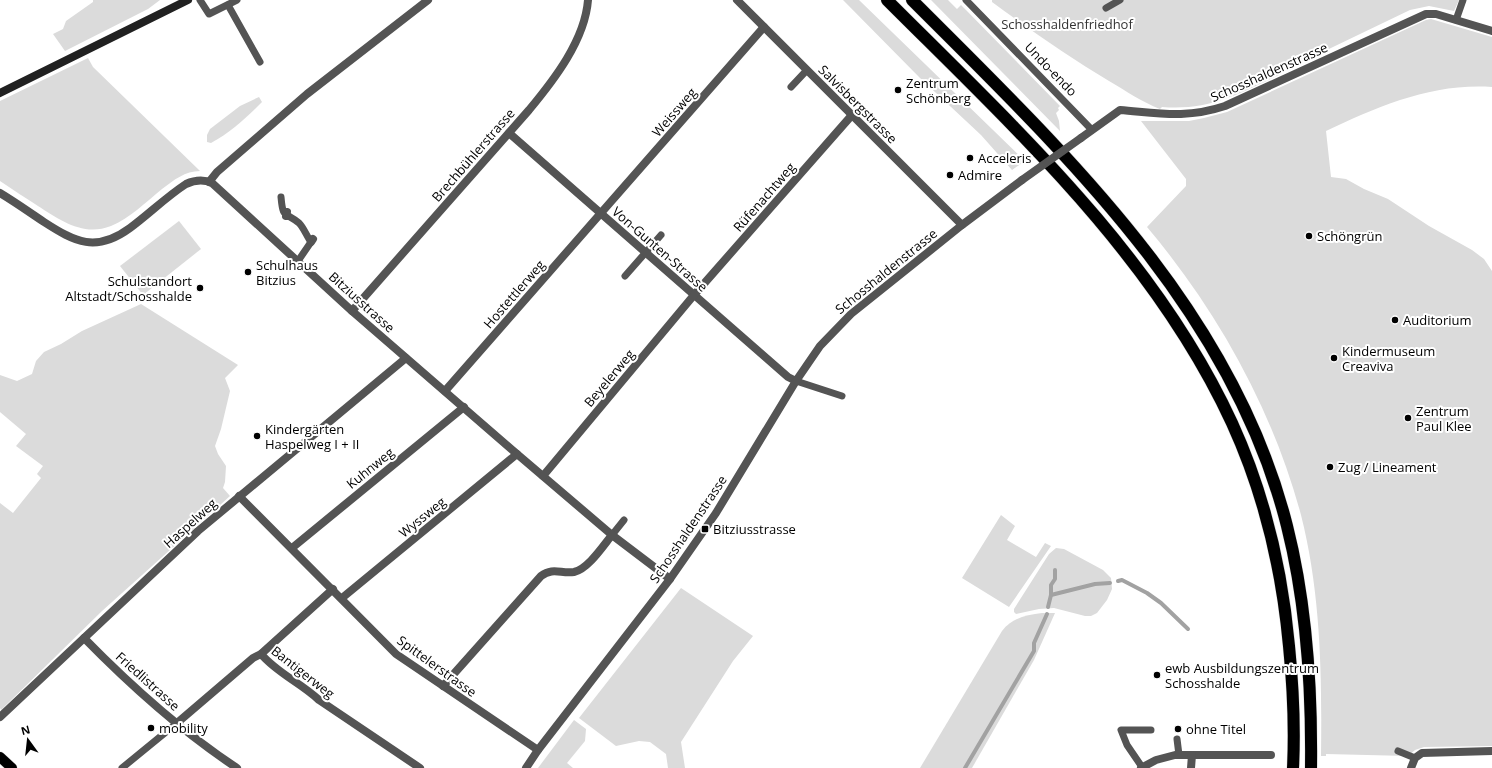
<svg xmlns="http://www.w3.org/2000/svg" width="1492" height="768" font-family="'Open Sans',sans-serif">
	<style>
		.green { fill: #dbdbdb }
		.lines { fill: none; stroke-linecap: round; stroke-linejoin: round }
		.stream { stroke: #a2a2a2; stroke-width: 4 }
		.primary-casing { stroke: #dbdbdb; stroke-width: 11 }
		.motorway-casing { stroke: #dbdbdb; stroke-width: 13 }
		.service { stroke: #545454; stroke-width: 7 }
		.pedestrian { stroke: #545454; stroke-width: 8 }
		.minor { stroke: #545454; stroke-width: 8 }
		.secondary { stroke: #212121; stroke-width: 8 }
		.primary { stroke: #000; stroke-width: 10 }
		.motorway { stroke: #000; stroke-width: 12 }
		.minor-bridge { stroke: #545454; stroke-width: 8 }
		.poi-dot { fill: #000; stroke: #fff; stroke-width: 1.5 }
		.labels { text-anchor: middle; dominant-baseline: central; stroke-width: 4; stroke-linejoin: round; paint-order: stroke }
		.park-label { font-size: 13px; fill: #323232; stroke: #fff }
		.street-label { font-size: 13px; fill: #000; stroke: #fff }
		.poi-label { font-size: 13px; fill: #000; stroke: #fff; text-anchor: start }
	</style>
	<rect width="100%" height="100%" fill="#fff"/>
	<g class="green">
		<path d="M93,0h67l-12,9 -83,42 -12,-17 10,-5 3,-8 27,-19z"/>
		<path d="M843,0h16l166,161 -13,9 -31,-35 -61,-57z"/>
		<path d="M931,0h17l9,9 4,-4 5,5 94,96 -2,2 1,2 -3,3 3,8 1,10z"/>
		<path d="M992,0h467l-5,11 -25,-5 -19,4 -129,62 -2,3c-40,19 -71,36 -117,32l-2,2c-18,-7 -34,-18 -51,-28 -40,-24 -79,-51 -117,-79z"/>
		<path d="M1431,19l61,18v50c-60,-4 -113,19 -166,44l5,46 15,2 18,10 24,10 41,27 43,24 12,9 8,12v475l-68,1 -9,3 -7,6 -82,-2v2h-5c1,-81 0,-162 -20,-241 -28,-105 -84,-205 -154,-288l39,-41v-7l-45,-58h48l15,-3 23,-6 199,-92z"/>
		<path d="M88,58l5,9 107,104c-15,0 -26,9 -38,18 -16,13 -32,29 -51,37 -28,11 -51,-6 -73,-20 -12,-8 -25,-16 -38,-25v-80z"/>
		<path d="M259,97l3,5c-16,16 -31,30 -51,41l-4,-1v-7l3,-6 30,-23z"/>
		<path d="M179,221l22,28 -58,46 -23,-29z"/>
		<path d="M141,304l97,61 -13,13 5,13 -9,38 -6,17 3,8 8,12 -1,16 -2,6 7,8 -128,115 -101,99 -1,-2v-205l13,10 28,-35 -4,-4 6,-8 -27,-20 10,-12 -26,-22v-37l17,6 15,-7 4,-13 8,-9 17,-8 21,-13z"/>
		<path d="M1001,515l14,11 -8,14 29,17 9,-14 6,3 -42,61 -47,-29z"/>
		<path d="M1056,548l8,1 39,21 8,8 1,11 -5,11 -10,13 -6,3h-6l-31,-8 -15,1 -23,5 -2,-2v-3l35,-55z"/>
		<path d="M681,588l72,48 -20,25 -52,81 4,26h-17l-2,-14 -16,-12 -11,-1 -23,5 -37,-28z"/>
		<path d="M1042,613h13l-21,47 -62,108h-52l82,-137c10,-13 24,-16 40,-18z"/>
		<path d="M574,720l12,9 -1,12 -18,22 6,5h-35z"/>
	</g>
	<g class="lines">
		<g class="stream">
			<path d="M1118,581l4,-1 25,13 14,10 27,26"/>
			<path d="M1051,595l44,-11 15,-1"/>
			<path d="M1048,607l3,-12v-10l4,-6v-9"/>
			<path d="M965,768l69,-117v-8l13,-29"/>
		</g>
		<g class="primary-casing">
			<path id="primary" d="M0,757l12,11"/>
		</g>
		<g class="motorway-casing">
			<g id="motorway">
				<path d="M887,0c128,128 268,256 345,423 32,70 50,146 57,223 4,40 6,81 4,122"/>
				<path d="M912,0c152,152 321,310 375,526 20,79 25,161 24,242"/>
			</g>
		</g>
		<g class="service">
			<path d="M200,0l9,14 28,-14"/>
			<path d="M966,0l126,130"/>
			<path d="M228,5l32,57"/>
			<path d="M1106,8l14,-8"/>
			<path d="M1456,20l7,-20"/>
			<path d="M791,87l16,-17"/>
			<path d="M281,197c2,22 3,14 18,26 5,5 8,14 12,19l-13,19"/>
			<path d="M625,276l36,-41"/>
			<path d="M796,381l46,15"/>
			<path d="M612,535l12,-15"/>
			<path d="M1177,739l2,16"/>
			<path d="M1398,751l17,7"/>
			<path d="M1142,767l-15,-22 -6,-15h30"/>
			<path d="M122,768l55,-45"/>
		</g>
		<g class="pedestrian">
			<path d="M286,216l1,-4"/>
			<path d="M311,242l2,-3"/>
		</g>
		<g class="minor">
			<path d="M737,0l225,225"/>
			<path d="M509,133l279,244 8,4"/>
			<path d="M1081,138l39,-28c39,3 66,9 105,-4l201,-92h10l56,17"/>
			<path d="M209,182l8,-10 90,-78 121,-94"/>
			<path d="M0,193c15,9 29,19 44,29 31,20 52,31 86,6 19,-14 36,-31 56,-44 9,-4 17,-5 26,-1l140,128 165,143 95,81 58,44"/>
			<path d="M352,311l177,-201c25,-30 56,-70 59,-110"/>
			<path d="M445,391l319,-364"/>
			<path d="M543,476l151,-181 158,-180"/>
			<path d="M239,496l157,158 142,96"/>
			<path d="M292,548l172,-141"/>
			<path d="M342,598l175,-144"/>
			<path d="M84,638c47,48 97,93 153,130"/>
			<path d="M261,654c16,19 40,29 58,46l101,68"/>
			<path d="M443,686l98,-110c12,-9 20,-2 33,-4 14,-3 29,-26 38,-37"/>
			<path d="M0,717l198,-186 208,-173"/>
			<path d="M177,723l76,-65 8,-4 72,-65"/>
			<path d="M526,768l12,-18 132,-171 46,-66 80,-132 24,-35 31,-32 111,-89 60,-45"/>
			<path d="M1141,768l15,-8 19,-5h96"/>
			<path d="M1191,768l1,-13"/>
			<path d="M1411,768l4,-10 7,-5 70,-2"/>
		</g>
		<path class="secondary" d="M0,93l188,-93"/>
		<use href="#primary" class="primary"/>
		<use href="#motorway" class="motorway"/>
		<path class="minor-bridge" d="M1022,180l59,-42"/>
	</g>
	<g class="poi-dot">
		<circle cx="898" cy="90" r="4"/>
		<circle cx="970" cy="158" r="4"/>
		<circle cx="950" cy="175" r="4"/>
		<circle cx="1309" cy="236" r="4"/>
		<circle cx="248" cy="272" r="4"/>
		<circle cx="200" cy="288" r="4"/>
		<circle cx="1395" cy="320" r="4"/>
		<circle cx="1334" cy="358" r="4"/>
		<circle cx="1408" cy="418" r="4"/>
		<circle cx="257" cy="436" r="4"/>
		<circle cx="1330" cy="467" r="4"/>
		<rect x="701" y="525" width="8" height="8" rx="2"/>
		<circle cx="1157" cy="675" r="4"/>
		<circle cx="151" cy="728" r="4"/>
		<circle cx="1178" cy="729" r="4"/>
	</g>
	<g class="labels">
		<g class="park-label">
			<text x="1067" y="24">Schosshaldenfriedhof</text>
		</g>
		<g class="street-label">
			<text transform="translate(1051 69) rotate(46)">Undo-endo</text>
			<text transform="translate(1269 72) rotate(-24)">Schosshaldenstrasse</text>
			<text transform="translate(858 104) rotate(45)">Salvisbergstrasse</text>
			<text transform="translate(674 112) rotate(-49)">Weissweg</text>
			<text transform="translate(473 155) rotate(-49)">Brechbühlerstrasse</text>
			<text transform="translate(764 197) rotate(-49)">Rüfenachtweg</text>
			<text transform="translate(660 249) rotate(41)">Von-Gunten-Strasse</text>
			<text transform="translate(886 271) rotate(-39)">Schosshaldenstrasse</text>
			<text transform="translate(514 294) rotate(-49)">Hostettlerweg</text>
			<text transform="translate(362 302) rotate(42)">Bitziusstrasse</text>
			<text transform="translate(609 378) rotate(-50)">Beyelerweg</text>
			<text transform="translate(370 468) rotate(-39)">Kuhnweg</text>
			<text transform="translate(422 517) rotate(-39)">Wyssweg</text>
			<text transform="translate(190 523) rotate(-42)">Haspelweg</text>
			<text transform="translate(688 529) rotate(-56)">Schosshaldenstrasse</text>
			<text transform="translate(437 666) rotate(36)">Spittelerstrasse</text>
			<text transform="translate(303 672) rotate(38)">Bantigerweg</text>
			<text transform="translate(148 681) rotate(42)">Friedlistrasse</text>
		</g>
		<g class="poi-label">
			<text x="906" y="83">Zentrum<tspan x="906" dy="15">Schönberg</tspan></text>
			<text x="978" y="158">Acceleris</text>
			<text x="958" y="175">Admire</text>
			<text x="1317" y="236">Schöngrün</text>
			<text x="256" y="265">Schulhaus<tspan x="256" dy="15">Bitzius</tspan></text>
			<text x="192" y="281" text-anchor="end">Schulstandort<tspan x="192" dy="15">Altstadt/Schosshalde</tspan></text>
			<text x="1403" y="320">Auditorium</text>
			<text x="1342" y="351">Kindermuseum<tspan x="1342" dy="15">Creaviva</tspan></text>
			<text x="1416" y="411">Zentrum<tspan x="1416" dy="15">Paul Klee</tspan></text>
			<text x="265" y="429">Kindergärten<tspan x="265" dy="15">Haspelweg I + II</tspan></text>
			<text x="1338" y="467">Zug / Lineament</text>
			<text x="713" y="529">Bitziusstrasse</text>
			<text x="1165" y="668">ewb Ausbildungszentrum<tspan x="1165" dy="15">Schosshalde</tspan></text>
			<text x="159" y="728">mobility</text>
			<text x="1186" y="729">ohne Titel</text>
		</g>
	</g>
	<g transform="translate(28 740) rotate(345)" stroke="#ffffff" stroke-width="3" paint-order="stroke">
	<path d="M0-3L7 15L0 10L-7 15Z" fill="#000000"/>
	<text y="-6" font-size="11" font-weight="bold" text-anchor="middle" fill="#000000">N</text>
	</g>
</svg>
